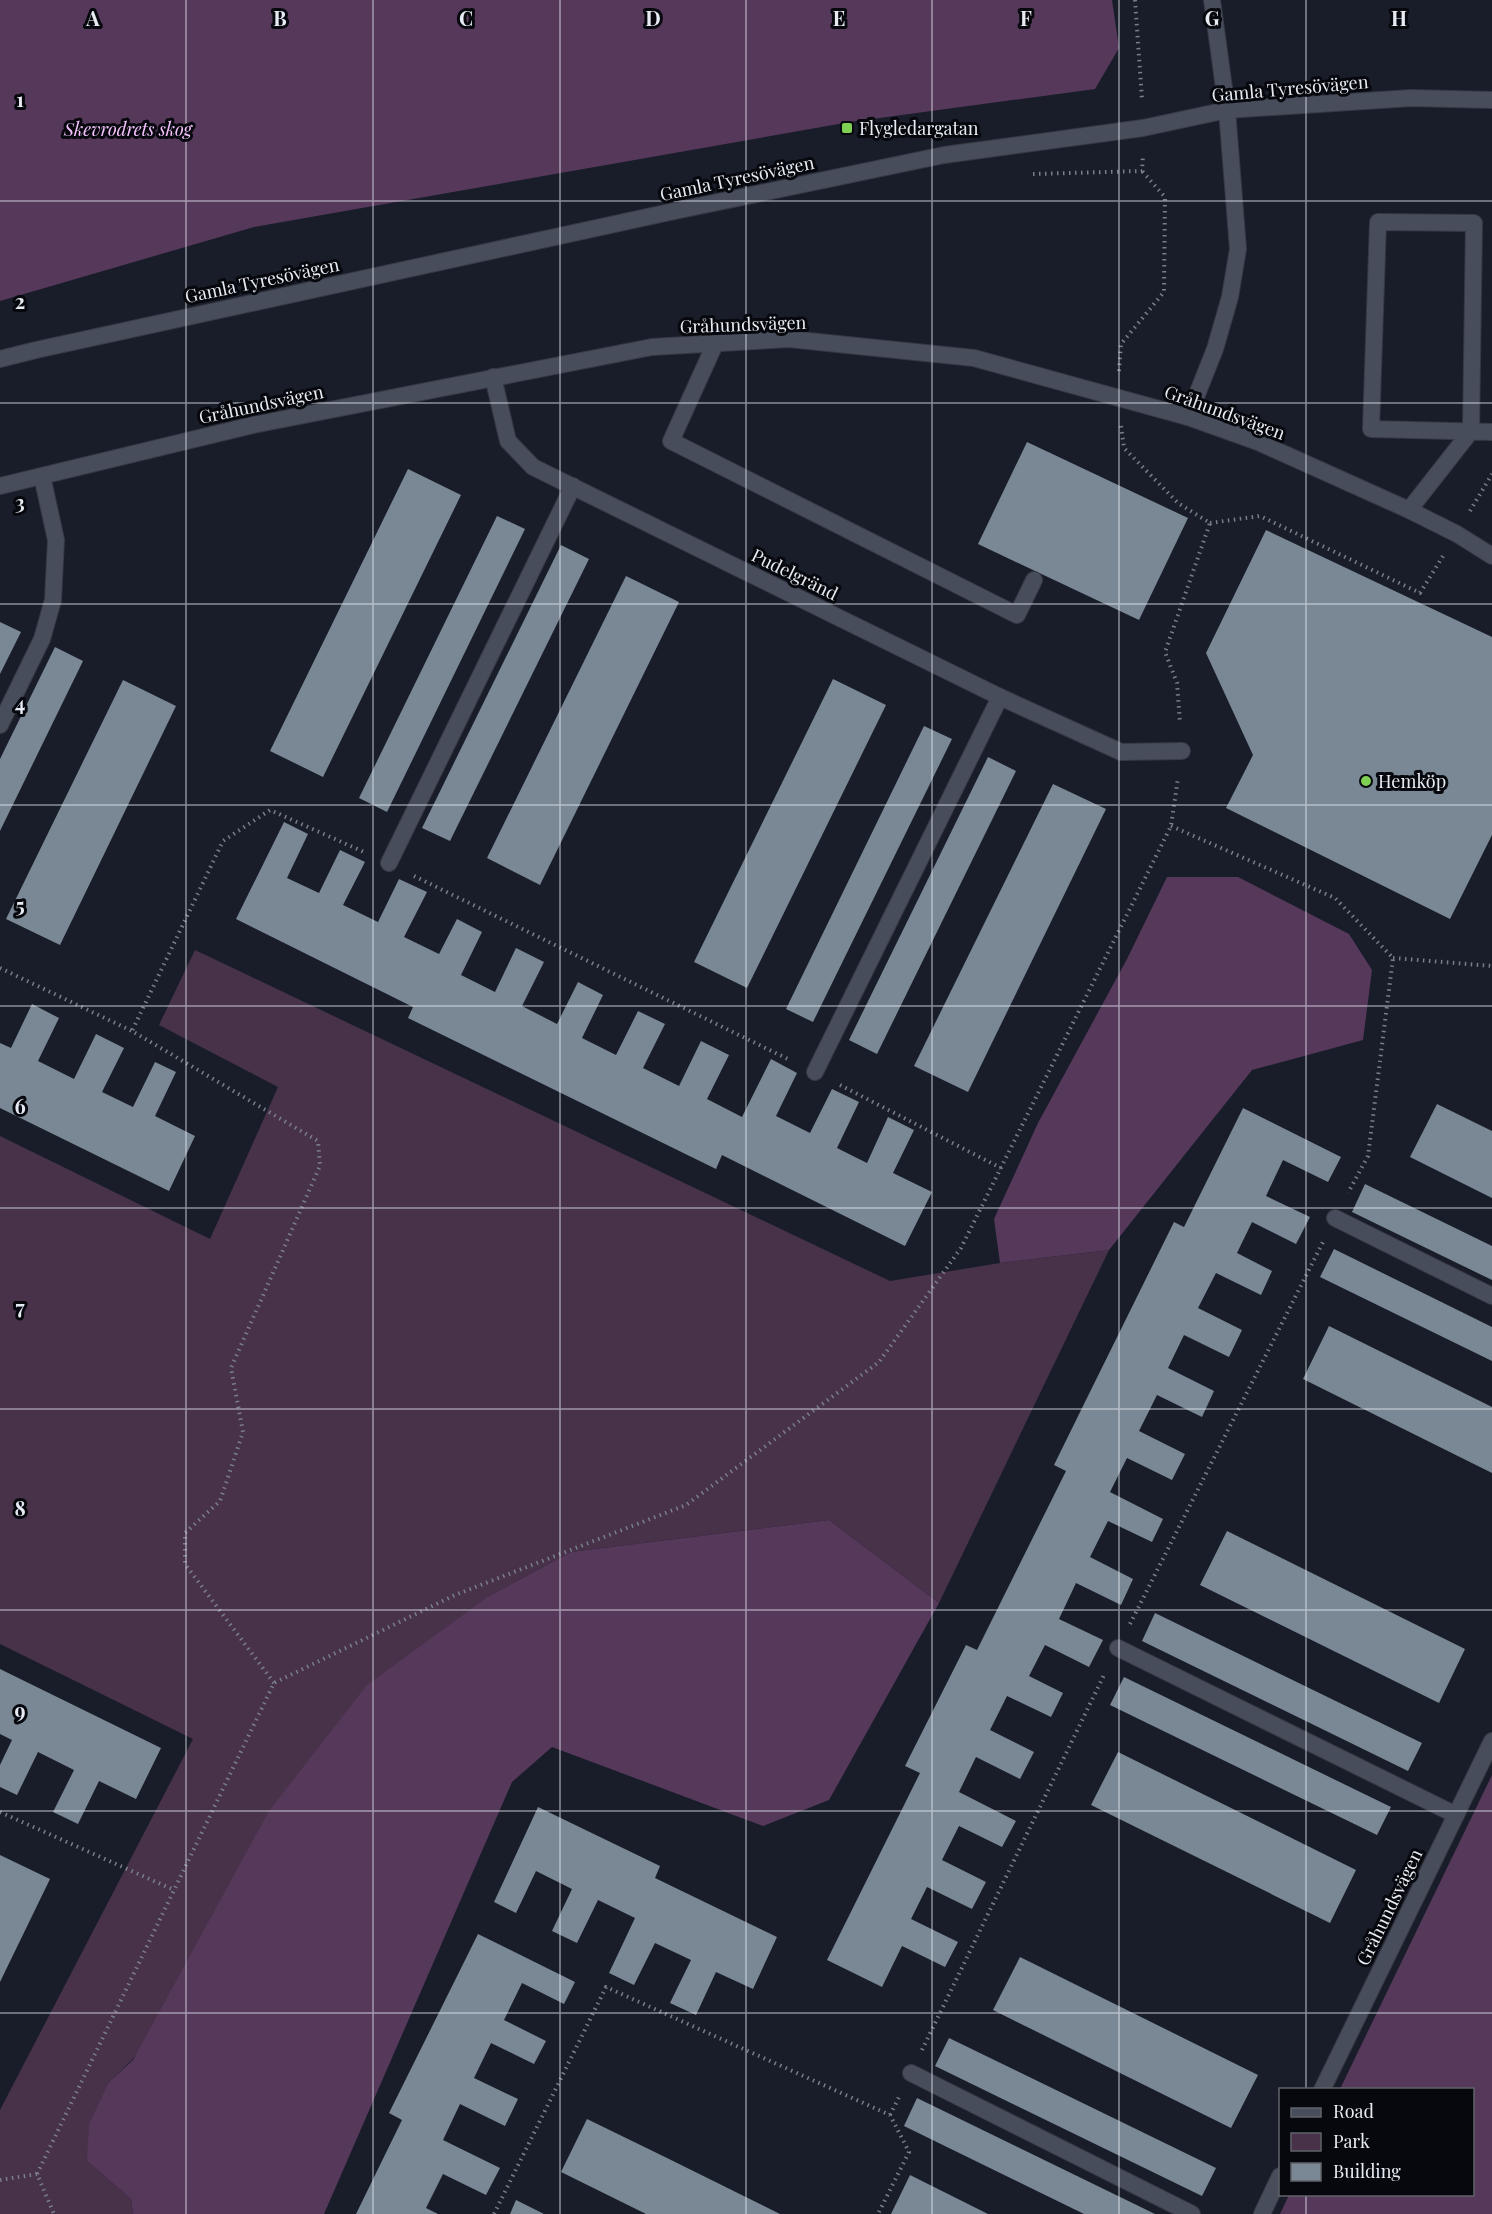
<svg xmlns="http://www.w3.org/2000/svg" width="1492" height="2214" font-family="'Playfair Display',serif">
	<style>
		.green { fill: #47324a }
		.forest { fill: #56385b }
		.building { fill: #798894 }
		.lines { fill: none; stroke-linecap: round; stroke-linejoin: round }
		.service-casing { stroke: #373944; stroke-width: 18 }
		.minor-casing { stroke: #373944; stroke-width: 18 }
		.tertiary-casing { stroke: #373944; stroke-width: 18 }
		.path { stroke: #7a7e89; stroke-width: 4; stroke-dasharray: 1.5 4.5; stroke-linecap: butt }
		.service { stroke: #474d5b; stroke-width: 16 }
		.minor { stroke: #474d5b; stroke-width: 16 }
		.tertiary { stroke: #474d5b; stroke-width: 16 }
		.grid { fill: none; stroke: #e7ebf4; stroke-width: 1.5; stroke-opacity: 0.55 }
		.poi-dot { fill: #7fd052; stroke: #06080d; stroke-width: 2 }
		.labels { text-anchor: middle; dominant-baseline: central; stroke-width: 6; stroke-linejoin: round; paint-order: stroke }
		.street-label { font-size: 18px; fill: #e7ebf4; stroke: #06080d }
		.poi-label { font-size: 18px; fill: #e7ebf4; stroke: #06080d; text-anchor: start }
		.park-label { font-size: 18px; font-style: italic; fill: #f7c3ff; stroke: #06080d }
		.grid-label { font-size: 20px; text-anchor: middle; font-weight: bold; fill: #e7ebf4; stroke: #06080d; stroke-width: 6; stroke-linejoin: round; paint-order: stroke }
	</style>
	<rect width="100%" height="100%" fill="#191d2a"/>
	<path class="green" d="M195,950l695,331 110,-18 109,-13 -170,353 -110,-83 -258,32 -82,44 -357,464 -23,22 -22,79 44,38 2,15h-133v-104l193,-371 -193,-95v-508l210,103 68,-152 -119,-62z"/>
	<g class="forest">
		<path d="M0,0h1112l7,48 -24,41 -245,33 -596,105 -254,74z"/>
		<path d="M1167,877h71l111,57 23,36 -9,70 -111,30 -143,180 -109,13 -6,-44 44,-96 89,-164z"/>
		<path d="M829,1520l110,83 -110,197 -66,26 -211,-79 -40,35 -188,432h-191l-2,-15 -44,-38 2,-37 20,-42 24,-22 136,-249 98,-126 122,-89 82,-44z"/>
		<path d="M1492,1775v439h-212l9,-19 183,-1v-104l-132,-1z"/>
	</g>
	<g class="building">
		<path d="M1027,442l161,76 -49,102 -161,-76z"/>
		<path d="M408,469l53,26 -138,282 -53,-26z"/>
		<path d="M497,516l28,13 -138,283 -28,-14z"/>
		<path d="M1266,530l226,107v198l-42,84 -224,-111 27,-53 -47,-102z"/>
		<path d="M561,545l28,14 -139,282 -28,-13z"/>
		<path d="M626,576l53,26 -139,283 -53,-27z"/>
		<path d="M0,622l21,10 -21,42z"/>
		<path d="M55,647l28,14 -83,170v-72z"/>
		<path d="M833,679l53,26 -139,283 -53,-26z"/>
		<path d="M123,680l53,26 -116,239 -54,-26z"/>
		<path d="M924,726l28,13 -139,283 -27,-13z"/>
		<path d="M988,757l28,14 -139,283 -28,-14z"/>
		<path d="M1053,784l53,25 -138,283 -54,-26z"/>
		<path d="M284,822l24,12 -21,44 32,15 21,-43 25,12 -22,43 35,17 21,-43 28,13 -23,45 35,17 18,-35 25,13 -21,43 34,17 21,-44 28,14 -22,44 35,18 21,-42 25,13 -21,43 34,17 22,-44 27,13 -22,44 36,18 22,-45 28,14 -22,44 35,18 29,-58 26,14 -21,43 34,17 22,-44 27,13 -22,46 30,15 21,-46 26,13 -21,43 39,19 -27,54 -183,-91 -6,14 -308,-151 5,-11 -177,-88z"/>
		<path d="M32,1004l27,14 -21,43 36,18 22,-45 28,14 -22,44 31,15 22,-45 21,10 -21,44 40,20 -26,55 -169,-83v-65l11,5z"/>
		<path d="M1437,1104l55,27v67l-82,-41z"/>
		<path d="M1243,1108l98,49 -13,25 -45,-22 -17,36 44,21 -14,27 -44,-22 -15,31 35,18 -11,24 -45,-22 -18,35 44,22 -13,27 -45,-22 -16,33 46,23 -12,26 -45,-22 -18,36 46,23 -13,26 -45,-22 -17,34 53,27 -11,23 -44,-21 -18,36 43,22 -12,26 -45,-22 -17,36 44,21 -14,27 -44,-22 -16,31 34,17 -12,24 -44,-21 -17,34 44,22 -14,27 -44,-22 -17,35 57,29 -14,26 -43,-21 -17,34 44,22 -14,27 -45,-22 -16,32 47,23 -13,25 -43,-21 -20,41 -55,-27 93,-187 -15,-7 61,-121 11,5 89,-179 -12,-6 30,-61 90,-182 10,5z"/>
		<path d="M1365,1184l127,62v34l-140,-68z"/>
		<path d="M1334,1249l158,78v34l-172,-84z"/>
		<path d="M1329,1326l163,81v66l-189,-94z"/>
		<path d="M1227,1531l238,118 -26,54 -239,-118z"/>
		<path d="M1155,1613l267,130 -14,28 -266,-130z"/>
		<path d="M0,1669l161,79 -25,51 -37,-18 -21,43 -25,-12 21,-42 -36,-18 -21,43 -17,-8v-22l12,-25 -12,-6z"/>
		<path d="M1124,1677l267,130 -14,28 -267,-130z"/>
		<path d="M1118,1752l238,118 -26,53 -239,-118z"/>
		<path d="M538,1807l122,59 -5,12 122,59 -24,52 -37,-17 -20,43 -26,-12 21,-43 -36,-17 -21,42 -25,-12 26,-55 -37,-18 -21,43 -25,-12 20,-42 -36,-18 -20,42 -22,-11z"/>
		<path d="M0,1855l50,24 -50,103z"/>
		<path d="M478,1934l97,48 -11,22 -42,-21 -18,37 42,21 -12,23 -43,-21 -17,35 44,21 -13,27 -45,-22 -17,36 57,28 -14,27 -43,-21 -17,34 12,6h-82l46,-94 -13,-7z"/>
		<path d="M1020,1957l238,118 -27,53 -238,-118z"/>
		<path d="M949,2038l267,130 -14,28 -267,-130z"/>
		<path d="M917,2098l238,116h-71l-180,-88z"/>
		<path d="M587,2119l80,39 113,56h-134l-6,-3 -79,-39z"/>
		<path d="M910,2175l78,39h-97z"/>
		<path d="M516,2200l28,14h-34z"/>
	</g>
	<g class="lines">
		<g class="service-casing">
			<g id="service">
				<path d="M715,344l-44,97 346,174 17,-35"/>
				<path d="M1409,510l62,-79 3,-208 -96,-1 -7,207 121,3"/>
				<path d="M0,725l42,-86 11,-39 3,-60 -14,-64"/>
				<path d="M389,863l184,-377"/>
				<path d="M815,1072l185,-375"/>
				<path d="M1335,1218l157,78"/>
				<path d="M1118,1648l338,167"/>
				<path d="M911,2073l281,141"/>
			</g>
		</g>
		<g class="minor-casing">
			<g id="minor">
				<path d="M493,377l15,64 25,26 467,230 121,55 61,-1"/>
				<path d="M1188,417l27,-68 15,-52 8,-48 -11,-139 -15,-110"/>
				<path d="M0,486l253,-61 399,-78 137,-8 185,19 214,59 70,25 151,68 48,24 35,22"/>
				<path d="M1322,2090l170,-349"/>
				<path d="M1262,2214l18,-38"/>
			</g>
		</g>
		<g class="tertiary-casing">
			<path id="tertiary" d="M0,359l36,-9 634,-138 274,-57 199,-27 84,-18 184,-12 81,2"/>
		</g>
		<g class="path">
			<path d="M1135,0l7,99"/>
			<path d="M1033,174l109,-3 1,-16"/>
			<path d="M1119,371l2,-27 43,-52 1,-95 -23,-26"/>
			<path d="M1121,426l3,22 54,55 32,20 -45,129 12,31 3,40"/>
			<path d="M1470,511l22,-37"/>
			<path d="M1210,523l50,-7 160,77 23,-37"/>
			<path d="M1171,826l164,72 58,60 -25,198 -20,37"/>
			<path d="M414,876l376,184"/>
			<path d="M1393,958l99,8"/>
			<path d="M0,968l132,63"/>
			<path d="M840,1085l161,83"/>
			<path d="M1130,1624l193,-382"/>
			<path d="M274,1683l-89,-119v-31l35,-32 23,-69 -12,-64 89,-202 -2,-25 -186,-110 91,-190 47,-31 94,42"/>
			<path d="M0,1812l174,78"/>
			<path d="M922,2050l183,-377"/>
			<path d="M890,2115l9,-18"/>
			<path d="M37,2174l237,-491 181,-88 231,-90 193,-143 82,-114 210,-422 7,-48"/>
			<path d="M0,2180l37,-6 17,40"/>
			<path d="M494,2214l112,-227 284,128 19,37 -31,62"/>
		</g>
		<use href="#service" class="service"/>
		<use href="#minor" class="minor"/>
		<use href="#tertiary" class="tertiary"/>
	</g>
	<path class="grid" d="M186,0v2214M373,0v2214M560,0v2214M746,0v2214M932,0v2214M1119,0v2214M1306,0v2090M0,201h1492M0,403h1492M0,604h1492M0,805h1492M0,1006h1492M0,1208h1492M0,1409h1492M0,1610h1492M0,1811h1492M0,2013h1492M1306,2194v20"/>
	<g class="poi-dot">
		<rect x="841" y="122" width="12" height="12" rx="3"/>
		<circle cx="1366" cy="781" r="6"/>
	</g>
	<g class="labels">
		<g class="street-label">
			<text transform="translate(1290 88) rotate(-5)">Gamla Tyresövägen</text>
			<text transform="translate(737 178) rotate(-12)">Gamla Tyresövägen</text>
			<text transform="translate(262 280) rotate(-12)">Gamla Tyresövägen</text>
			<text transform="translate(743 324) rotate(-2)">Gråhundsvägen</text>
			<text transform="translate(261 404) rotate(-12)">Gråhundsvägen</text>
			<text transform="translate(1225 412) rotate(20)">Gråhundsvägen</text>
			<text transform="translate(795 574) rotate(26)">Pudelgränd</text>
			<text transform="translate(1389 1907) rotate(-64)">Gråhundsvägen</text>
		</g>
		<g class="poi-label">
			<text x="859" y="128">Flygledargatan</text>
			<text x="1378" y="781">Hemköp</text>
		</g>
		<g class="park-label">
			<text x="128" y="129">Skevrodrets skog</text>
		</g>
	</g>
	<g class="grid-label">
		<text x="93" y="26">A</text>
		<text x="280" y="26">B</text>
		<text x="466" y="26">C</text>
		<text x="653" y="26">D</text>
		<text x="839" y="26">E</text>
		<text x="1026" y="26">F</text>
		<text x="1212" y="26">G</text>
		<text x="1399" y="26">H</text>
		<text x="20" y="107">1</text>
		<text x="20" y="309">2</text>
		<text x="20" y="510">3</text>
		<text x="20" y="711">4</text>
		<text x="20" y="913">5</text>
		<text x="20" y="1114">6</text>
		<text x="20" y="1315">7</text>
		<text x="20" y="1516">8</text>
		<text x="20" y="1718">9</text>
	</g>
	<rect x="1279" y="2088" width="195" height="108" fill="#06080d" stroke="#606369" stroke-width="1.5"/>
	<rect x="1291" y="2108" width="30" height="9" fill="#474d5b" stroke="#606369" stroke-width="1.5"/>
	<text x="1333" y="2118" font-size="18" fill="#e7ebf4">Road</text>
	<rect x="1291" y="2133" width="30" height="18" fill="#47324a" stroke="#606369" stroke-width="1.5"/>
	<text x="1333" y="2148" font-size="18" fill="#e7ebf4">Park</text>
	<rect x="1291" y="2163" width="30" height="18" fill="#798894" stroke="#606369" stroke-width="1.5"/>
	<text x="1333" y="2178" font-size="18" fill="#e7ebf4">Building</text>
</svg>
